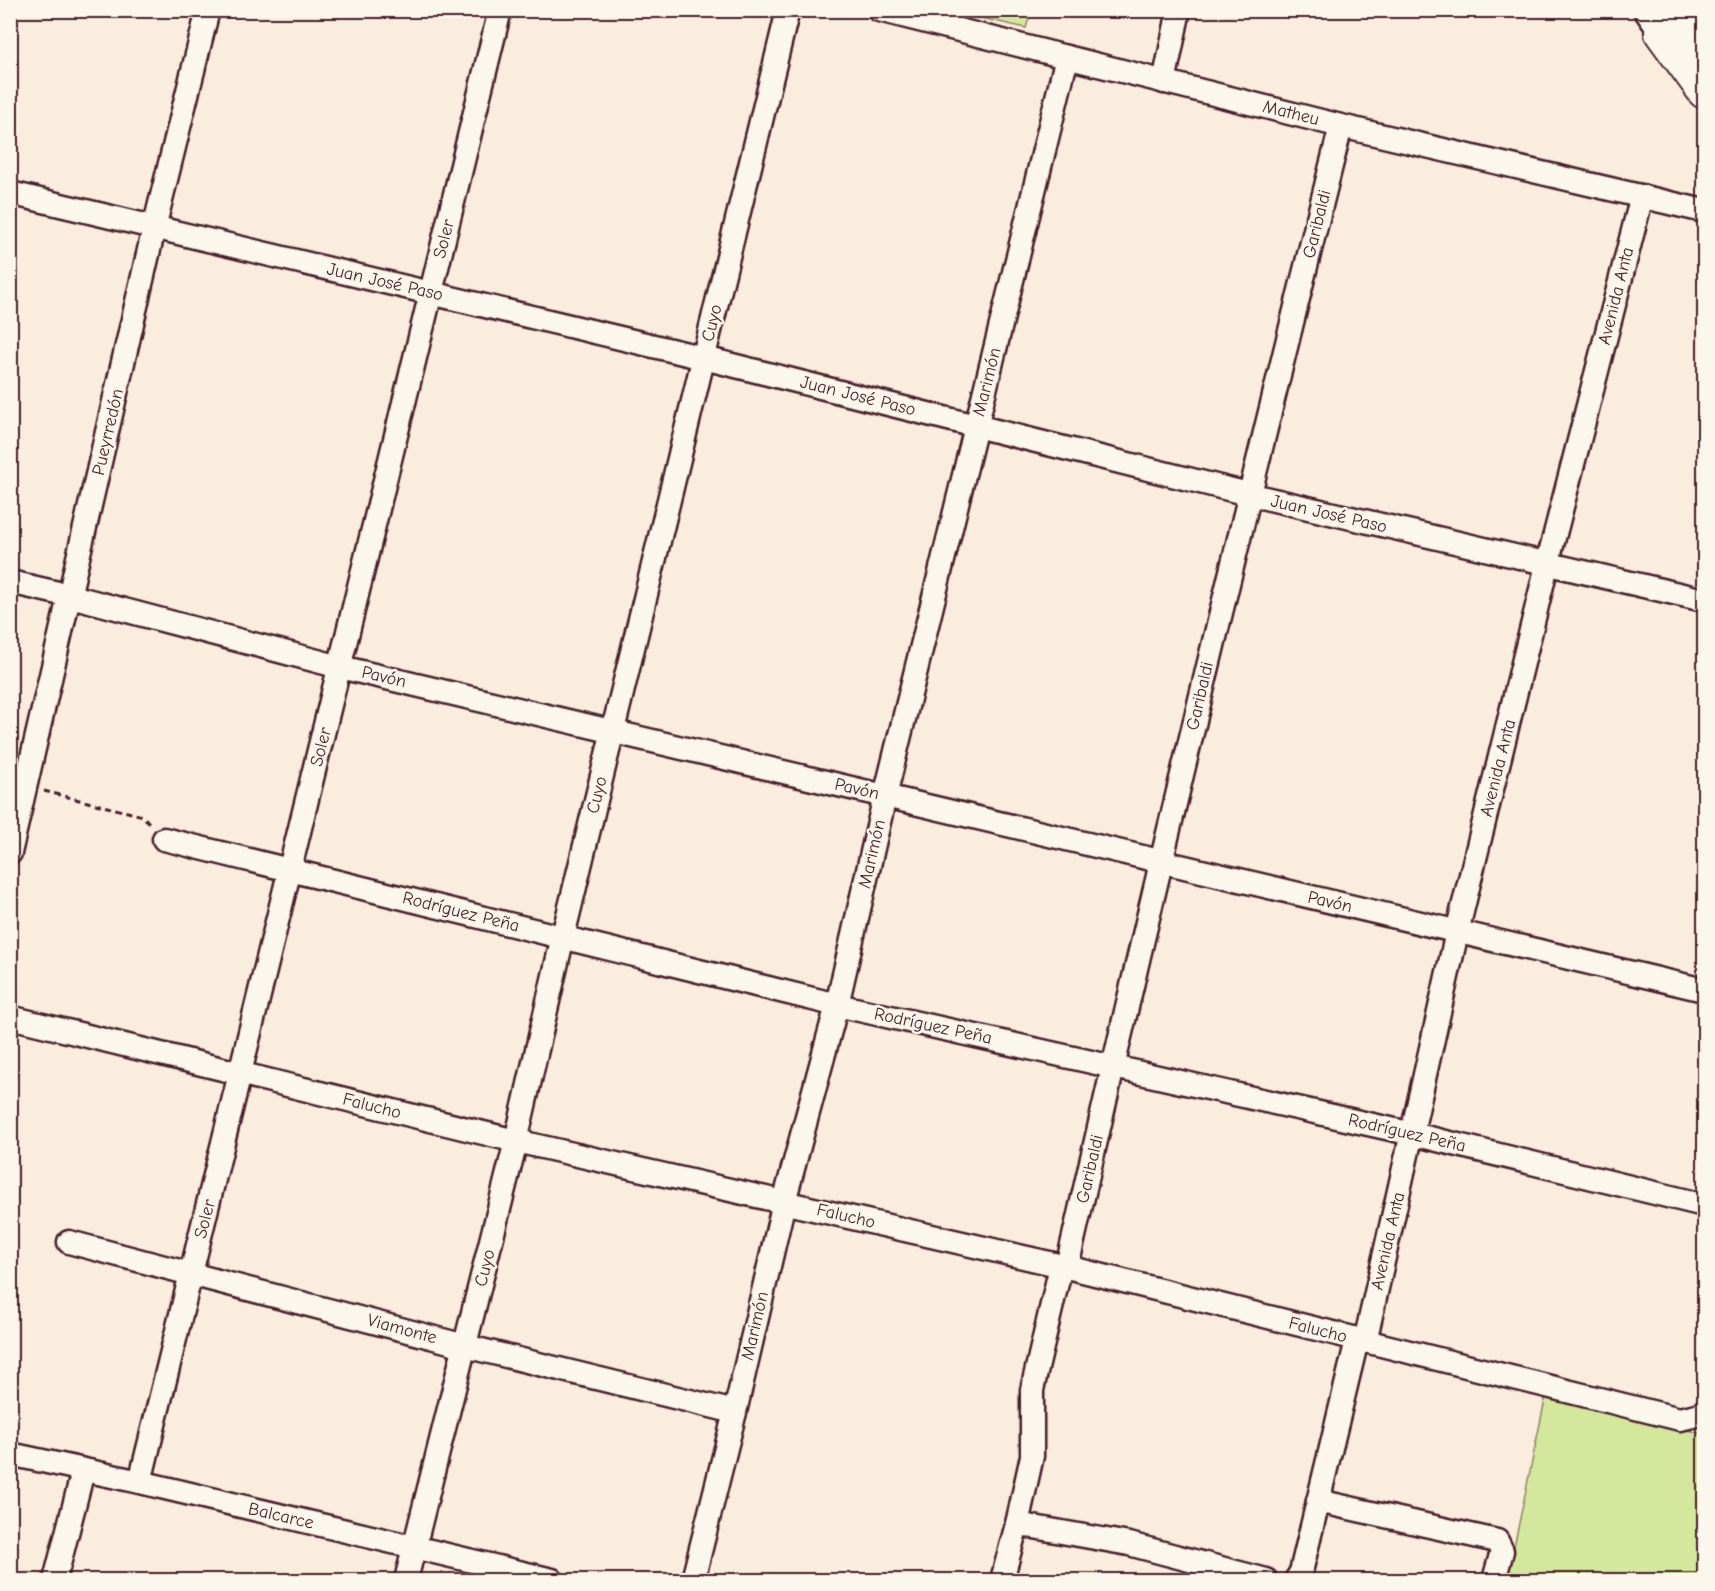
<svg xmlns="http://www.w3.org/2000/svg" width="1715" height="1591" font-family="'Comic Neue',sans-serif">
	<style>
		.green { fill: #d4e89d; stroke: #8f8464; stroke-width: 1.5 }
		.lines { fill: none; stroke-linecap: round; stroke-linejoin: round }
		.minor-casing { stroke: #4a1f2b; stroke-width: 27 }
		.secondary-casing { stroke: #4a1f2b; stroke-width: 36 }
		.path { stroke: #4a1f2b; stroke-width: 3; stroke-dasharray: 6 4.5; stroke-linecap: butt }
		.minor { stroke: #fbf7ec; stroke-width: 22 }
		.secondary { stroke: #fbf7ec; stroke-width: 32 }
		.labels { text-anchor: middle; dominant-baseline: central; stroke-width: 5; stroke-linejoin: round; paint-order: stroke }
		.street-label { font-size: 18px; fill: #4a1f2b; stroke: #fbf7ec }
	</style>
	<rect width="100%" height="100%" fill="#faedde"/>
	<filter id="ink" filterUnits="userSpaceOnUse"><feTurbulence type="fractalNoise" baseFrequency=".0167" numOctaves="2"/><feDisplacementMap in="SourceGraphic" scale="12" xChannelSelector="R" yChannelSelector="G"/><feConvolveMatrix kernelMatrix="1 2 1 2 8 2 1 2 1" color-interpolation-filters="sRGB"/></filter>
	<g filter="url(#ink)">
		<g class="green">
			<path d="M949,11h82l-5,17z"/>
			<path d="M1546,1395l158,39v146h-197z"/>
		</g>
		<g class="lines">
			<g class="minor-casing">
				<g id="minor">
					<path d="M879,10l462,116 363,85"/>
					<path d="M1645,10l16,23"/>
					<path d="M1164,82l15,-72"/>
					<path d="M10,193l694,165 544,136 456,106"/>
					<path d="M10,582l61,14 269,71 1364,323"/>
					<path d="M164,839l673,166 576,129 291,71"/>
					<path d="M10,853l144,-625 54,-218"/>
					<path d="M10,1017l506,124 551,126 613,152 21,-5 3,-3"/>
					<path d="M69,1242l396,104 270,66"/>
					<path d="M1067,1267c87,-382 179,-762 274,-1141"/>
					<path d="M1365,1342l92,-410 90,-367 95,-369"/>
					<path d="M10,1454l130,28 412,98"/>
					<path d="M140,1482l360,-1472"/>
					<path d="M1318,1501l179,40 5,10 -8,29"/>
					<path d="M1017,1524l112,20 137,36"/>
					<path d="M55,1580l28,-109"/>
					<path d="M406,1580l110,-439 47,-205 225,-926"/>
					<path d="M693,1580l42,-168 49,-210 53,-197 48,-209 182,-739"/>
					<path d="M1002,1580l15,-56 15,-68v-66l29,-124"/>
					<path d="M1296,1580l5,-8 56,-232"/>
				</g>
			</g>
			<g class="secondary-casing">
				<g id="secondary">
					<path d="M1670,10l-9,23 43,59"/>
					<path d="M1672,10l32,43"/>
				</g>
			</g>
			<path class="path" d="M44,791l99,25 7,8"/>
			<use href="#minor" class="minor"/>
			<use href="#secondary" class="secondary"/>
		</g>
	</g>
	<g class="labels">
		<g class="street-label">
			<text transform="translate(1291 113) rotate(14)">Matheu</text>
			<text transform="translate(1317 224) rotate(-76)">Garibaldi</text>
			<text transform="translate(444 239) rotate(-76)">Soler</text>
			<text transform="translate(385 282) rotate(13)">Juan José Paso</text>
			<text transform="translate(1616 296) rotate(-76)">Avenida Anta</text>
			<text transform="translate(712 323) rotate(-76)">Cuyo</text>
			<text transform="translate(987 382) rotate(-76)">Marimón</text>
			<text transform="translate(858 396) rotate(14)">Juan José Paso</text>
			<text transform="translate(108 432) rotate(-77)">Pueyrredón</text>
			<text transform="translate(1329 514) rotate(13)">Juan José Paso</text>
			<text transform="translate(384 677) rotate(13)">Pavón</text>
			<text transform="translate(1200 696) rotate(-77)">Garibaldi</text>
			<text transform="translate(321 747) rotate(-76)">Soler</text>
			<text transform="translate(1498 768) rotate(-76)">Avenida Anta</text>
			<text transform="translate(857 789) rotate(13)">Pavón</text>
			<text transform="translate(597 795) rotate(-76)">Cuyo</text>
			<text transform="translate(872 854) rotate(-77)">Marimón</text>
			<text transform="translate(1330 902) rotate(13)">Pavón</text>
			<text transform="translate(461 912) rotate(14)">Rodríguez Peña</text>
			<text transform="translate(933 1026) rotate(12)">Rodríguez Peña</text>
			<text transform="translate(372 1106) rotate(14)">Falucho</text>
			<text transform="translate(1407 1133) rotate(13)">Rodríguez Peña</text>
			<text transform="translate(1090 1169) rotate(-77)">Garibaldi</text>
			<text transform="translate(846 1216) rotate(13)">Falucho</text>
			<text transform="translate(205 1219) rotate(-76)">Soler</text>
			<text transform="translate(1388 1241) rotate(-77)">Avenida Anta</text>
			<text transform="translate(485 1268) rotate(-76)">Cuyo</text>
			<text transform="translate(755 1326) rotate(-77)">Marimón</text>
			<text transform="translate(402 1329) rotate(15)">Viamonte</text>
			<text transform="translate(1318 1330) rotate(14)">Falucho</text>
			<text transform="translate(281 1516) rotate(13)">Balcarce</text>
		</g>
	</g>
	<rect width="1715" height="1591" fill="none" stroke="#fbf7ec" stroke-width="36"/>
	<rect x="18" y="18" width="1679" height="1555" fill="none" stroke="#4a1f2b" stroke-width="2" filter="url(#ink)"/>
</svg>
